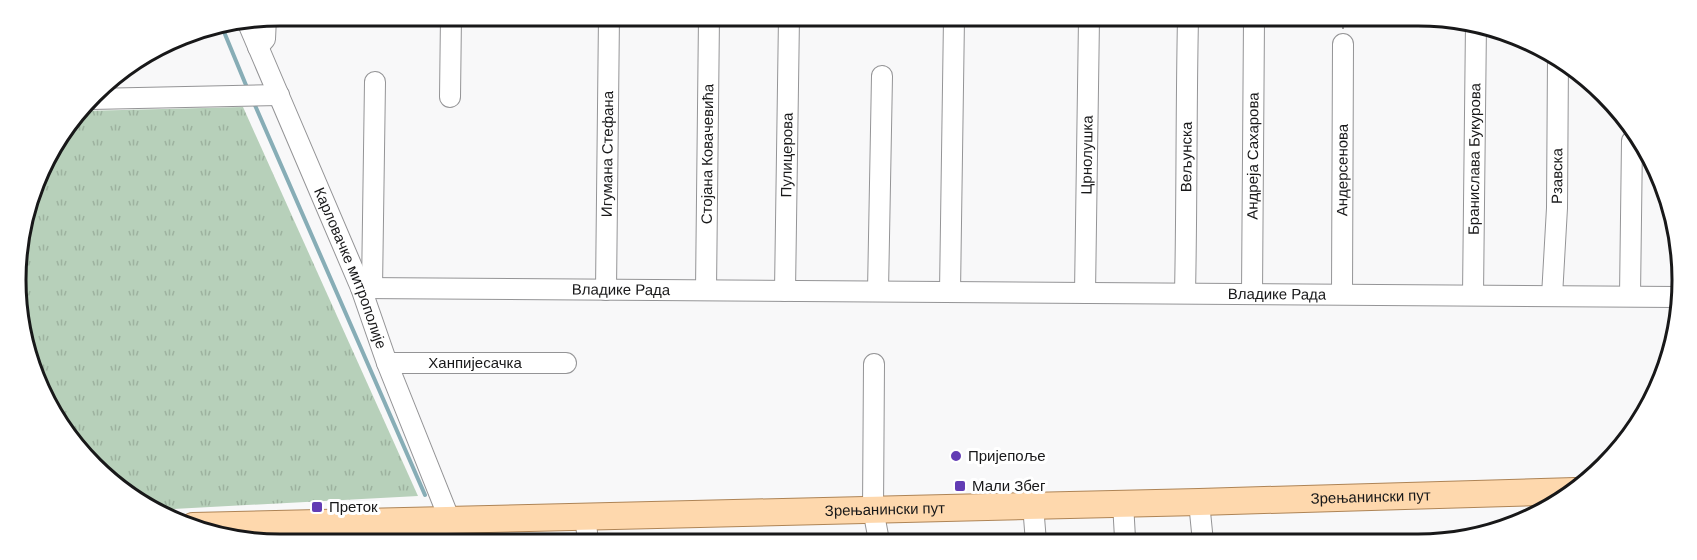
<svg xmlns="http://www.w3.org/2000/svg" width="1697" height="560" font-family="'DM Sans',sans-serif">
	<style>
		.grass { fill: url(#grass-tufts) }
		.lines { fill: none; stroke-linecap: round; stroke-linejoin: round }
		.stream { stroke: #87adb6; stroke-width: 4 }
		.minor-casing { stroke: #949496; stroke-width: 22 }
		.major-casing { stroke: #ae8456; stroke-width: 28 }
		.path { stroke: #9e9e9f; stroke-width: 2; stroke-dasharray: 4.5 3; stroke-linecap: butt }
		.minor { stroke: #fff; stroke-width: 20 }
		.major { stroke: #fed8ad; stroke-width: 26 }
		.poi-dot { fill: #623cb4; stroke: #fff; stroke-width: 2 }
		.labels { text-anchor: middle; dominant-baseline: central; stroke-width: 6; stroke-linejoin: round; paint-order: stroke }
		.street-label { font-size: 15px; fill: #181819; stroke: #fff }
		.poi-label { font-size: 15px; fill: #181819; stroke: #fff; text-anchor: start }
		.rim { fill: none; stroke: #181819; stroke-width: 3 }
	</style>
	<defs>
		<pattern id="grass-tufts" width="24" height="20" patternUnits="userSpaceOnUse" patternTransform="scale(1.5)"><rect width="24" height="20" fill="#b7d0ba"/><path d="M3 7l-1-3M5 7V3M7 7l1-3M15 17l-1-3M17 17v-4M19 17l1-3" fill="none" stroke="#9db29f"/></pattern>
	</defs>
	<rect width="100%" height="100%" fill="#f8f8f9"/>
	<path class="grass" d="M243,107l175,389 -263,14 -23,-10 -72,-72 -36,-80 -7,-102 25,-84 40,-51z"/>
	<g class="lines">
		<g class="stream">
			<path d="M222,27l26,63"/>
			<path d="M254,103l171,392"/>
		</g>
		<g class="minor-casing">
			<g id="minor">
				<path id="s1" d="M247,21l114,267 26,75 62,155"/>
				<path d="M258,47l7,-8 1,-21"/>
				<path d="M450,97l1,-81"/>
				<path d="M91,99l188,-4"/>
				<path id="s2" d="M361,288l1316,9"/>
				<path d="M372,288l3,-206"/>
				<path id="s3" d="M606,290l3,-274"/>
				<path id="s4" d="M706,290l3,-273"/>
				<path id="s5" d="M785,291l4,-274"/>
				<path d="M878,291l4,-215"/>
				<path d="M950,292l4,-274"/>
				<path id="s6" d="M1085,293l4,-274"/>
				<path id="s7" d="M1185,293c2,-91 1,-183 3,-274"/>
				<path id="s8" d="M1252,294l2,-275"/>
				<path id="s9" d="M1342,294l1,-250"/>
				<path id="s10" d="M1473,295l3,-272"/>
				<path id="s11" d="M1552,296l5,-88 1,-151"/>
				<path d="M1630,296l2,-155"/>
				<path id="s12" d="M387,363h179"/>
				<path d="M874,364l-1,145 6,32"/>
				<path d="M1199,502l4,40"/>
				<path d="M1123,503l2,35 5,4"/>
				<path d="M1033,505l3,37"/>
				<path d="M585,516l3,25"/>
				<path d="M423,519l8,21"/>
			</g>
		</g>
		<g class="major-casing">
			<g id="major">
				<path id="s13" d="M193,526l1006,-24 376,-11"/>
			</g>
		</g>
		<path class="path" d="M1343,29v-9"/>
		<use href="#minor" class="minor"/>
		<use href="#major" class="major"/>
	</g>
	<g class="poi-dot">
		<circle cx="956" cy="456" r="6"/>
		<rect x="954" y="480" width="12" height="12" rx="3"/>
		<rect x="311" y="501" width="12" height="12" rx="3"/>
	</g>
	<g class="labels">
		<g class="street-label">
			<text stroke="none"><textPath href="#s3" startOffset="136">Игумана Стефана</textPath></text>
			<text stroke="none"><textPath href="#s4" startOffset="136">Стојана Ковачевића</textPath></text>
			<text stroke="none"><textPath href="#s5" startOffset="136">Пулицерова</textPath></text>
			<text stroke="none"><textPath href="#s6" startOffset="138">Црнолушка</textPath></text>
			<text stroke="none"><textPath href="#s7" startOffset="136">Вељунска</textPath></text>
			<text stroke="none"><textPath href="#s8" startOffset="138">Андреја Сахарова</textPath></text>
			<text stroke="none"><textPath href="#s10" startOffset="136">Бранислава Букурова</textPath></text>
			<text stroke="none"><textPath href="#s9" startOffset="124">Андерсенова</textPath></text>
			<text stroke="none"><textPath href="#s11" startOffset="120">Рзавска</textPath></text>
			<text stroke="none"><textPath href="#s1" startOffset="268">Карловачке митрополије</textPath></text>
			<text stroke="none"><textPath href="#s2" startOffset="260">Владике Рада</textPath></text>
			<text stroke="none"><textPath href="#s2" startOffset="916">Владике Рада</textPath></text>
			<text stroke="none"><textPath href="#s12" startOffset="88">Ханпијесачка</textPath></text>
			<text stroke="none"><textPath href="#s13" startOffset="1178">Зрењанински пут</textPath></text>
			<text stroke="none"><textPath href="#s13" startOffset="692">Зрењанински пут</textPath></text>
		</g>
		<g class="poi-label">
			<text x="968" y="456">Пријепоље</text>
			<text x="972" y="486">Мали Збег</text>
			<text x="329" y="507">Преток</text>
		</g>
	</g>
	<path d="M0 0H1697V560H0ZM280 26H1418A254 254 0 0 1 1672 280V280A254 254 0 0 1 1418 534H280A254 254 0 0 1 26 280V280A254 254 0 0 1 280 26Z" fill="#fff" fill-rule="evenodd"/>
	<path class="rim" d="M280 26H1418A254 254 0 0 1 1672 280V280A254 254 0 0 1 1418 534H280A254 254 0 0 1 26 280V280A254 254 0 0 1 280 26Z"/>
</svg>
